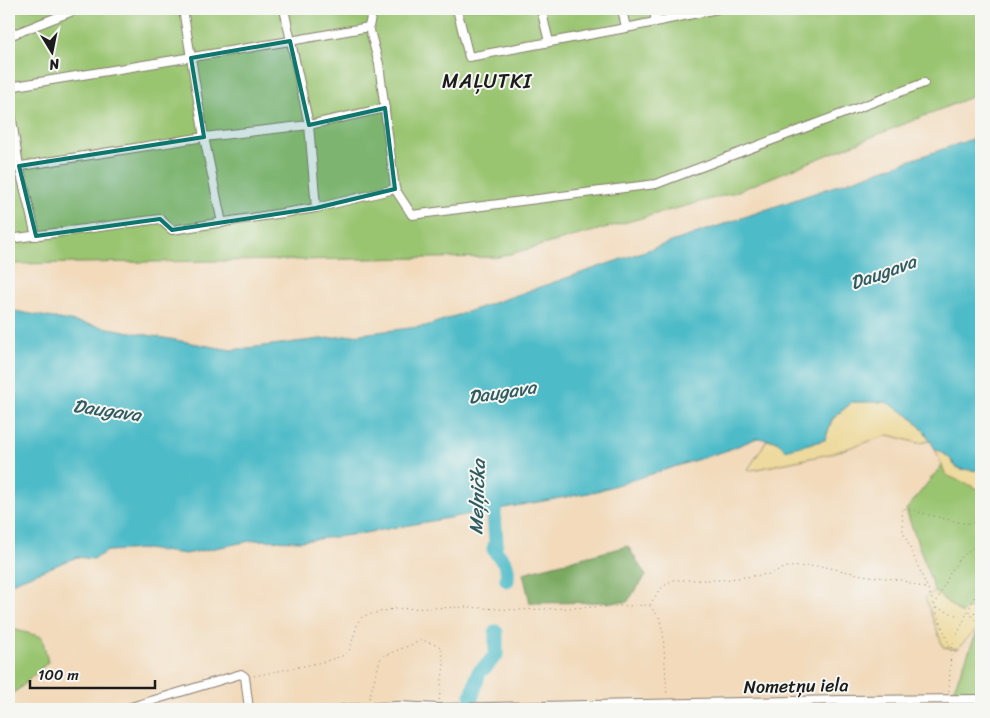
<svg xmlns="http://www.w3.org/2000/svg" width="990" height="718" font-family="Sriracha,sans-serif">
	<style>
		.green { fill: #99c470; stroke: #5a7046 }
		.forest { fill: #7aaa62; stroke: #4b633f }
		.sand { fill: #eeda9e; stroke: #857b5d }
		.water { fill: #4ebbc8; stroke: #356c72 }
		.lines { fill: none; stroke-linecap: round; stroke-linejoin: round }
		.river { stroke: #4ebbc8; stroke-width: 15 }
		.minor-casing { stroke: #877b6c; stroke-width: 10 }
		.path { stroke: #877b6c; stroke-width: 1; stroke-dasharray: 1 4; stroke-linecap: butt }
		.minor { stroke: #fff; stroke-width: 8 }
		.marked { fill: #0f766e; fill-opacity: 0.2; stroke: #0f766e; stroke-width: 4; stroke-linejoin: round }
		.labels { text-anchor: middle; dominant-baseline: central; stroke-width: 4; stroke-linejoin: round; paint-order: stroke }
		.street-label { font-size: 18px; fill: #1c1c1c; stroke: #f6f6f2 }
		.water-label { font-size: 19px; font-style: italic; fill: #305c61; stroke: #f6f6f2 }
		.quarter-label { font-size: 20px; letter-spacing: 1px; fill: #1c1c1c; stroke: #f6f6f2 }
	</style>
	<rect width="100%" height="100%" fill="#f6f6f2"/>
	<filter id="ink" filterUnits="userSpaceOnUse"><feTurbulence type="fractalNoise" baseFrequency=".02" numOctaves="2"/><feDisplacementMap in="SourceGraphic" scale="10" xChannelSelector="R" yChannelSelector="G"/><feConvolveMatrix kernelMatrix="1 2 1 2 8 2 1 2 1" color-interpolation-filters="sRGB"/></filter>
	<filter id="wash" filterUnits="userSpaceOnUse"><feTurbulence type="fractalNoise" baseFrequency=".0096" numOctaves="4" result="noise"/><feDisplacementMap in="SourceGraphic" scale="20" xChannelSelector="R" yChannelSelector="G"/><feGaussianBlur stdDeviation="1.12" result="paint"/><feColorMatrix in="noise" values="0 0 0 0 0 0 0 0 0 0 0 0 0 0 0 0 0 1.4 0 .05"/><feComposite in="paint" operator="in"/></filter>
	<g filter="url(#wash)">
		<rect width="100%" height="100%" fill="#f2dabb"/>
		<g class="green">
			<path d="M9,9h972v84l-248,100 -234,64 -490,7z"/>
			<path d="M942,465l5,10 34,15v123l-19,1 -27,-22 -29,-82z"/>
			<path d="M981,625v69l-23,1 -4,-7 25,-61z"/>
			<path d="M9,628l33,9 6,25 -29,27 -10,6z"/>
			<path d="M841,707h70l1,2h-203z"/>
		</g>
		<path class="forest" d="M628,546l18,30 -19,26 -97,1 -7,-30z"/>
		<g class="sand">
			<path d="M852,402c10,0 21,-1 31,0 18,2 39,25 48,39l-13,2 -29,-8 -59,19 -83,17 20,-31 10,1 48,-1 7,-20z"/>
			<path d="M935,449l14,8 6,9 6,3 20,2v19l-35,-15z"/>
			<path d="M935,592l26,22 6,-6 14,5v12l-24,24 -14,-2 -18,-50z"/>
		</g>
		<path class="water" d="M981,136v335l-20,-2 -6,-3 -6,-9 -14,-8 -10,-17 -15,-16 -24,-14h-34l-20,17 -7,21 -40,10 -8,-9 -20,-3 -29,12 -134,42 -235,42 -58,7 -46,-1 -69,14 -41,-5 -37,2 -15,8 -16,-2 -68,27v-274l222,40 195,-24z"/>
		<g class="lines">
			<g class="river">
				<path d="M496,489l-2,25 2,28 -2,7c8,14 15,10 13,31"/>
				<path d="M471,699l8,-27c8,-5 11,-11 17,-17v-23"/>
			</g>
		</g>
	</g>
	<g filter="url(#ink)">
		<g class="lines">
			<g class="minor-casing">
				<g id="minor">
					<path d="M183,9l21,128 18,86"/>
					<path d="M284,9l25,116 7,83"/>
					<path d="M369,9l2,8 -2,10 10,37 16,125"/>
					<path d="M457,9l12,48 157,-29 91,-19"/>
					<path d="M541,9l8,33"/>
					<path d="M622,9l4,19"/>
					<path d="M655,9v13"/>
					<path d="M9,36l69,-27"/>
					<path d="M9,87l281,-46 79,-14"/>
					<path d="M9,100l10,66 17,70"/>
					<path d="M9,168l195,-31 105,-12 76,-17"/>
					<path d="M9,239l151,-20 12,11 144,-22 79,-19 17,26 244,-31 268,-101"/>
					<path d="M124,709l117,-35 4,3 4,32"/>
					<path d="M342,709l55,-3 41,2 405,-8 138,-1"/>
				</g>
			</g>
			<g class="path">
				<path d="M981,541l-21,17 -10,15 -16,34 25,9 9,-4 13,1"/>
				<path d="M650,605l9,-15 13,-10h50l47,-6 18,-7 34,-1 41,9 39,5 27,9"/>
				<path d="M968,612l13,14"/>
				<path d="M951,648l30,-65"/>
				<path d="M254,676l69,-14 22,-7 5,-6 8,-27 5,-6 30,-7 72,-2 53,3 131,-5 10,12 4,15 4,64"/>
				<path d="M949,691l2,-41 -23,-61 -25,-57 -1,-24 60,15h19"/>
				<path d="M369,698l12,-41 42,-17 18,7 3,18 -5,35"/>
			</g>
			<use href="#minor" class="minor"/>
		</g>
	</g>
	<path class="marked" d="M290,41l19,84 76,-17 10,81 -79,19 -144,22 -12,-11 -124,17 -17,-70 185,-29 -13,-79z"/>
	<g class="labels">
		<g class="street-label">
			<text transform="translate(796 686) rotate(-1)">Nometņu iela</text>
		</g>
		<g class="water-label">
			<text transform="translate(883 272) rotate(-20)">Daugava</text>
			<text transform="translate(502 392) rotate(-9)">Daugava</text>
			<text transform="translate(107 410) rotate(8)">Daugava</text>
			<text transform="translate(477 497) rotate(-88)">Meļņička</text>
		</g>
		<g class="quarter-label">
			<text x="487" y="81">MAĻUTKI</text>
		</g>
	</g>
	<rect width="990" height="718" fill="none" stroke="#f6f6f2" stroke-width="30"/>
	<g transform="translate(52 52) rotate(170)" stroke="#f6f6f2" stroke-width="4" paint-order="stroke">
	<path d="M0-4L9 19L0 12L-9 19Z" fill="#1c1c1c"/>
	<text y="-8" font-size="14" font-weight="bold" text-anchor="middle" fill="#1c1c1c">N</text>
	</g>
	<path d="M30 680v8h125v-8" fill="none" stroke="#1c1c1c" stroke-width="2.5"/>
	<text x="38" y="680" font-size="15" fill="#1c1c1c" stroke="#f6f6f2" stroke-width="4" paint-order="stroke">100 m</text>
</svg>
